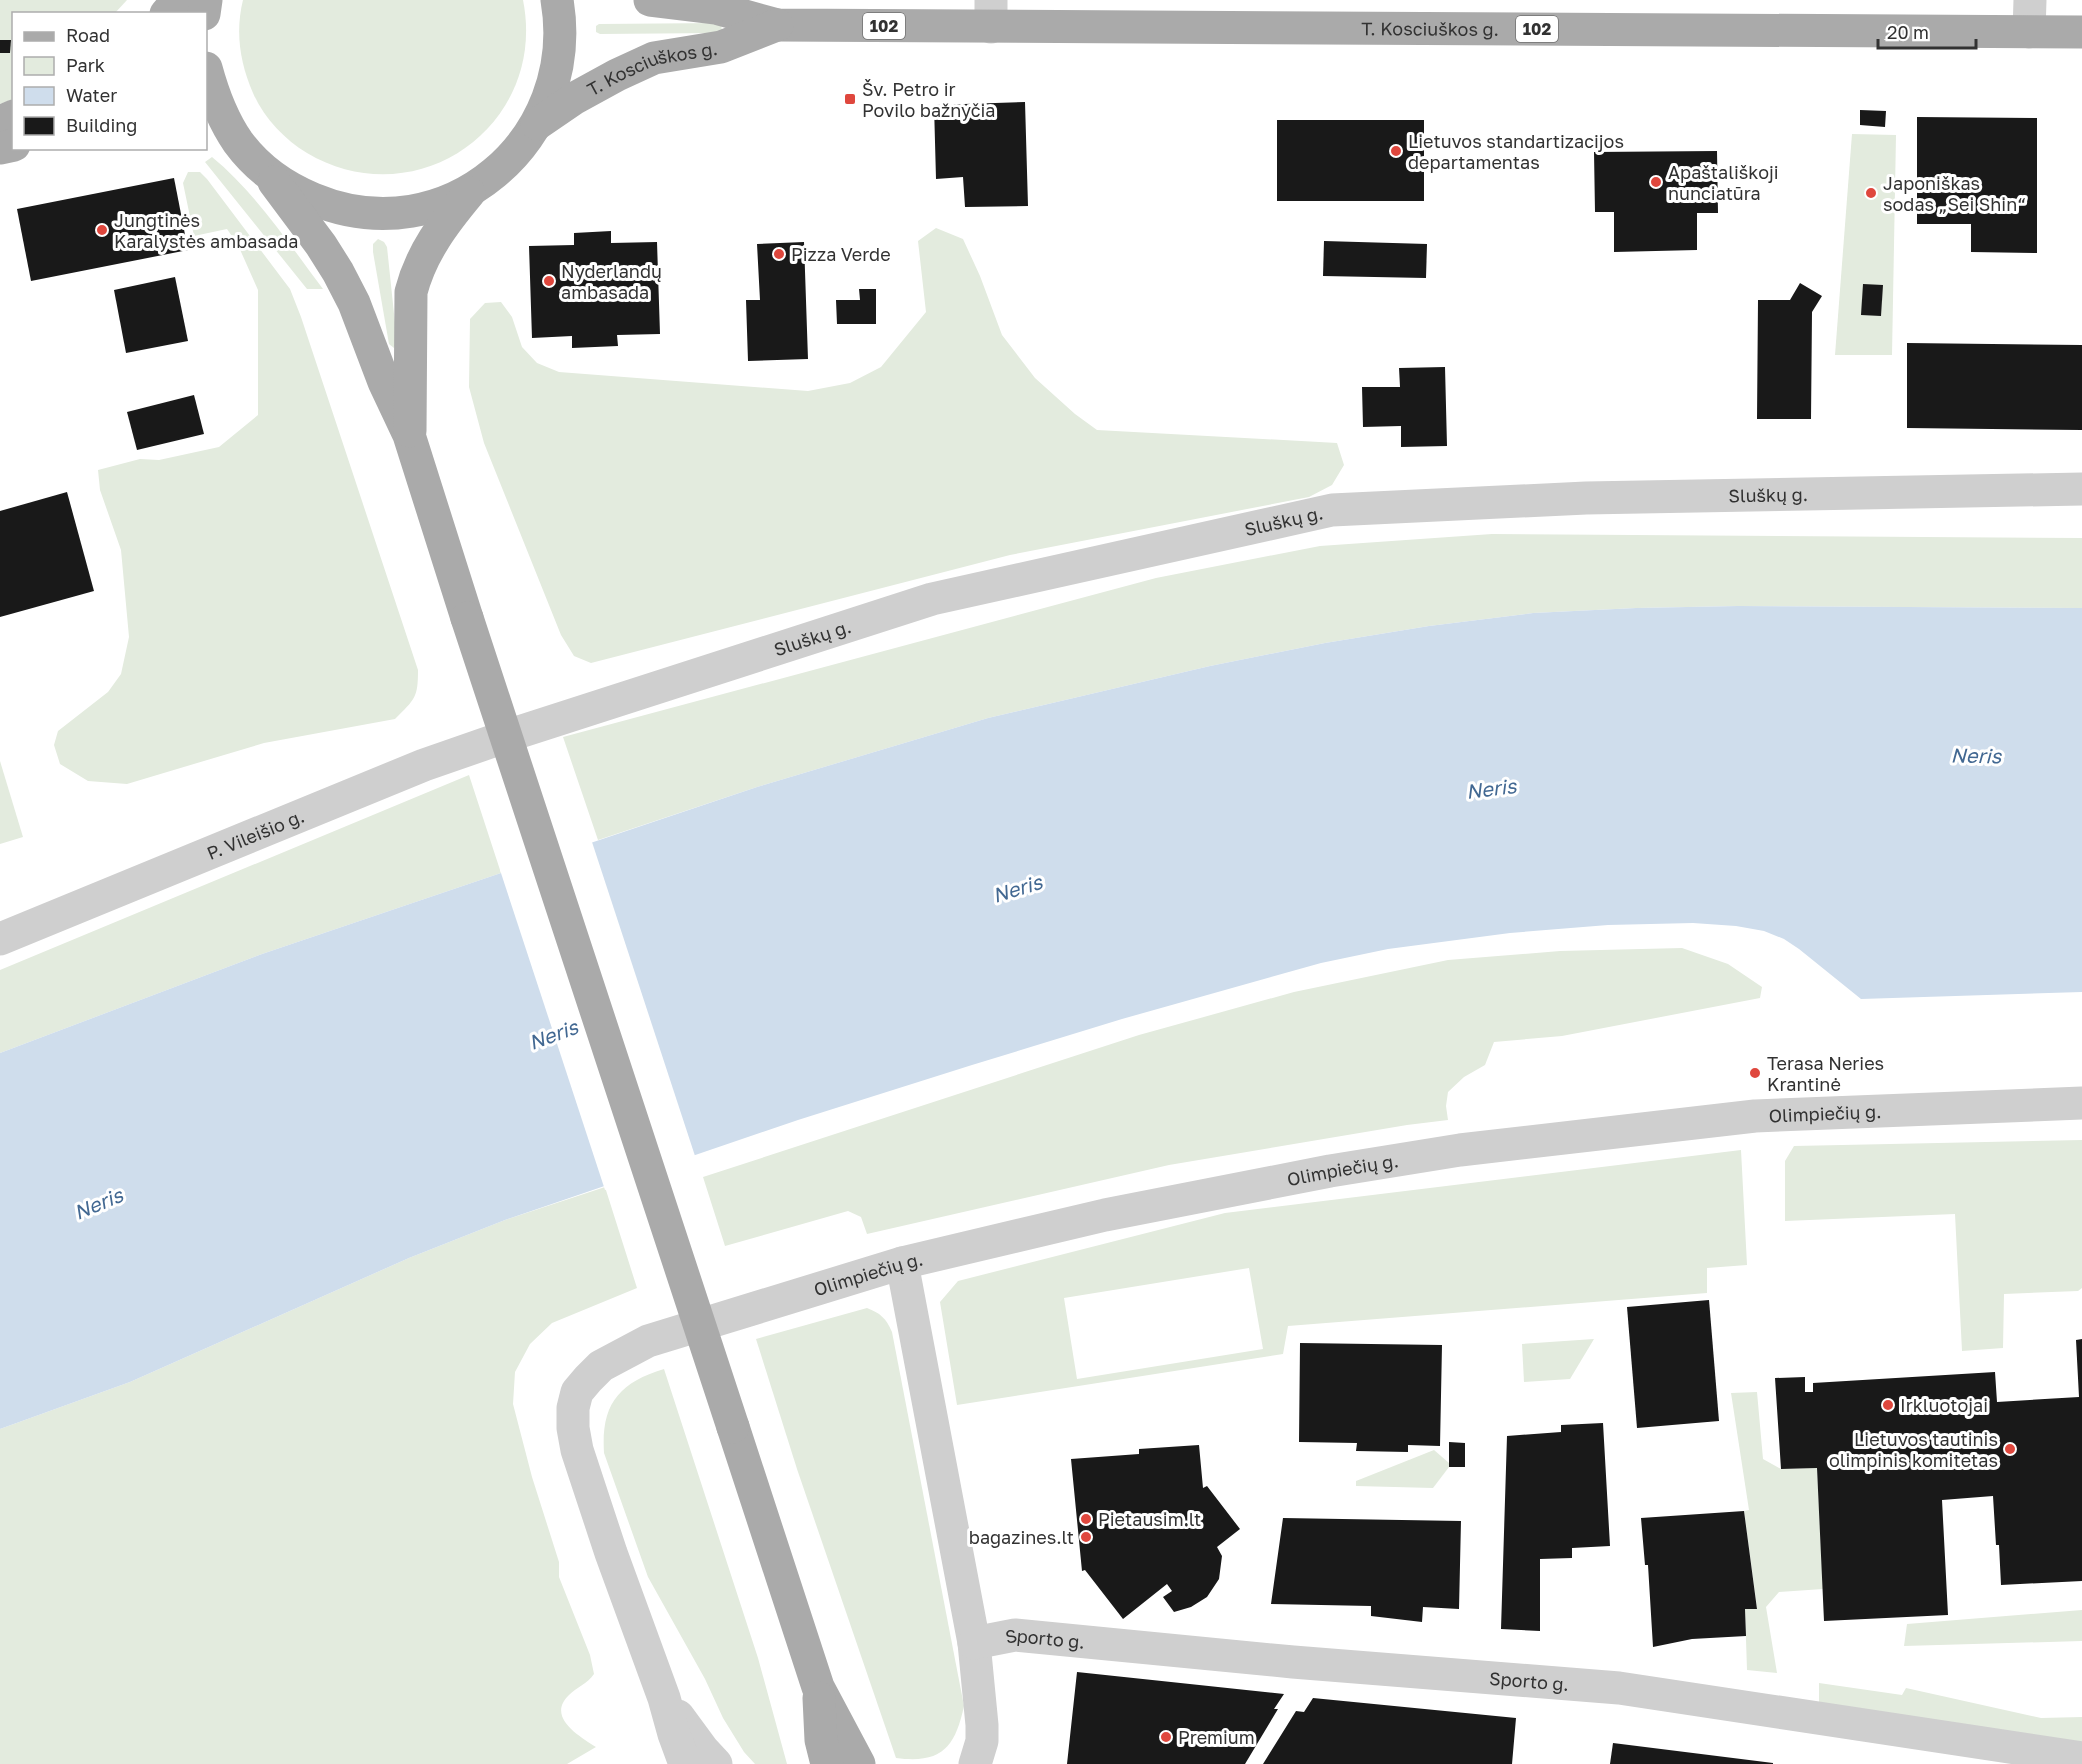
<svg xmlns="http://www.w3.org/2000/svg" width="2082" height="1764" font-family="'Golos Text',sans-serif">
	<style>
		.green { fill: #e3ebde; fill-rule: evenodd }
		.water { fill: #cfddec }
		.pier { fill: #fff }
		.building { fill: #191919 }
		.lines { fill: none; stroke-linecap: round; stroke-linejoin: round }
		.minor { stroke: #cfcfcf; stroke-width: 33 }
		.major { stroke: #aaa; stroke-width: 33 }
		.major-bridge { stroke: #aaa; stroke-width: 33 }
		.poi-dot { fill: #df473d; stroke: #fff; stroke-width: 2 }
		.labels { text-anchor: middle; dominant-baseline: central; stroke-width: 6; stroke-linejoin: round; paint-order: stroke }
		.shield { fill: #fff; stroke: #707070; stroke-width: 1.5 }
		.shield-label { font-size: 16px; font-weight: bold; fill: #323232 }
		.street-label { font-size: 18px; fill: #323232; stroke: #fff }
		.poi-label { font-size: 18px; fill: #323232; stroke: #fff; text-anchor: start }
		.water-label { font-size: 20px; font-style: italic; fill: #426892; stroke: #fff }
	</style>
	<rect width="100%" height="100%" fill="#fff"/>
	<g class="green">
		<path d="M0,0h127l-12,13 -101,1 -1,85 -13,5z"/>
		<path d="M243,0h280c25,125 -106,218 -216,153 -23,-14 -43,-35 -54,-60 -13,-30 -18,-61 -10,-93z"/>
		<path d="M719,23l2,1 1,7 -3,2 -119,1 -4,-2v-6l3,-2z"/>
		<path d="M1852,134l44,1 -4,220h-57z"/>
		<path d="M212,157c44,36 77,87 111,132h-16l-102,-127z"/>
		<path d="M188,172h12l7,7 83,110 11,28 117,353c0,28 -3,29 -23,49l-131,24 -137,41 -39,-3 -28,-17 -6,-19 4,-14 50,-39 13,-18 8,-37 -8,-87 -21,-60 -2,-20 42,-11 19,1 60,-13 39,-32v-125l-20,-45 -11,-16 -33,7 -11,-53z"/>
		<path d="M936,228l27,11 17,37 22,59 33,43 40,36 22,16 240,13 7,22 -12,20 -23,12 -299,58 -419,108 -17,-7 -13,-21 -77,-192 -15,-56 1,-68 15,-16 16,-1 11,15 10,30 15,16 22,9 249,19 42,-8 31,-16 45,-55 -8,-71z"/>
		<path d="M378,239l6,3 3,5 10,95 -3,6 -5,-4 -16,-92v-8z"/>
		<path d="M1492,534l590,4v70l-344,-2 -102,2 -103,5 -104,13 -104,17 -115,23 -222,52 -231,69 -159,53 -35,-103 593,-159 164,-32z"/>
		<path d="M0,761l23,76 -23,7z"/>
		<path d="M469,775l32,98 -239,81 -262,99v-83z"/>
		<path d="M1682,948l46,16 34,23 -2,11 -198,38 -68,6 -9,23 -21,12 -16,15 -2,14 2,14 -41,5 -238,40 -302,69 -6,-17 -13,-6 -123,35 -22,-69 436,-142 155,-43 154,-32 112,-9z"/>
		<path d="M2082,1140v148l-4,3 -74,3 -1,54 -41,3 -7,-137 -170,7v-60l9,-15z"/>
		<path d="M1741,1150l6,115 -40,3v25l-419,33 -5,28 -326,51 -17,-103 18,-21 267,-68zM1249,1268l14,81 -186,30 -13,-81z"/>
		<path d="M605,1187l32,101 -85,35 -22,21 -15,28 -2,32 19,73 27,85v15l31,78 4,19c-7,10 -17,13 -25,21 -23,22 10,41 27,52l-29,17h-567v-335l130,-47 279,-124 96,-38z"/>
		<path d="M867,1308c13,5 19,10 25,24l72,374c-9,41 -22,58 -68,52l-99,-289 -41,-130z"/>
		<path d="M1594,1339l-24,40 -46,3 -2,-38z"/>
		<path d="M664,1369l94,289 29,106h-32l-11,-12 -21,-34 -18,-39 -57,-102 -44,-124c-3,-48 14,-70 60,-84z"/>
		<path d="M1757,1392l6,67 18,10 36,-1 6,121 -44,3 -13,15 11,66 -30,-3 -2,-61 12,-1 -13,-97 5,-1 -18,-117z"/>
		<path d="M1434,1450l15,13v4l-16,21 -77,-2v-5z"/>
		<path d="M2082,1610v31l-178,5 3,-22z"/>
		<path d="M1819,1683l83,12 4,-7 135,30 41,-1v27l-263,-39z"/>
	</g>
	<path class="water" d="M1738,606l344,2v384l-221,7 -62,-50 -15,-10 -20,-8 -28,-5 -43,-3 -85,2 -98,8 -122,16 -67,14 -199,56 -150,46 -174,55 -293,100 -96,38 -279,124 -130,47v-376l262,-99 239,-81 256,-86 231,-69 222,-52 115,-23 104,-17 104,-13 103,-5z"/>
	<path class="pier" d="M591,839l105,320 -91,31 -105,-320z"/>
	<g class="building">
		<path d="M0,40h11l-1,13h-10z"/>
		<path d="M1025,102l3,104 -63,1 -2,-30 -27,2 -2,-74z"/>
		<path d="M1860,110l26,1 -1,16 -25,-2z"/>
		<path d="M1917,117l120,1v135l-66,-1v-28h-54z"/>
		<rect x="1277" y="120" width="147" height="81"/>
		<path d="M1717,151l1,62h-21v37l-83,2v-40h-19l-1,-60z"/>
		<path d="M174,178l14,72 -157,31 -14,-72z"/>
		<path d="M611,231v12l46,-1 3,92 -43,1 1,11 -46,2v-12l-40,2 -3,-92 45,-1v-12z"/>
		<path d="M1324,241l103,3 -1,34 -103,-2z"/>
		<path d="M804,242l4,117 -60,2 -2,-61h14l-3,-56z"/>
		<path d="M175,277l13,64 -62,12 -12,-63z"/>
		<path d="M1800,283l22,13 -10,16 -1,107h-54l1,-119h32z"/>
		<path d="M1863,284l20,1 -2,31 -20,-1z"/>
		<path d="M859,289h17v35h-39l-1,-24h24z"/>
		<path d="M1907,343l175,2v85l-175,-2z"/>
		<path d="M1445,367l2,79 -46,1v-21l-38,1 -1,-40h38l-1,-19z"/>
		<path d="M194,395l10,39 -67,16 -10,-38z"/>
		<path d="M67,492l27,99 -94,26v-106z"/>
		<path d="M1709,1300l10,121 -82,7 -10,-121z"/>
		<path d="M2082,1339v242l-81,4 -2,-40h-3l-3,-49 -51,4 6,115 -124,6 -7,-153 -36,1 -6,-91 30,-1v15h8v-9l182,-11 2,30 82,-5 -3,-57z"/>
		<path d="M1300,1343l142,2 -2,101 -32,-1v7l-52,-1 1,-8 -58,-1z"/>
		<path d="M1603,1423l7,123 -38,2v10l-32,1v72l-39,-2 6,-193 54,-4v-7z"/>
		<path d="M1449,1442l16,1v24h-16z"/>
		<path d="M1199,1445l4,43 4,-2 33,43 -23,18 5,9 -3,23 -12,18 -16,10 -17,5 -11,-15 9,-6 -5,-7 -44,35 -38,-49 -3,1 -11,-112 68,-5v-5z"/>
		<path d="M1744,1511l13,98h-12l1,27 -54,3 -39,8 -5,-82h-3l-4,-47z"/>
		<path d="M1283,1518l178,3 -2,88 -36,-2 -1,15 -51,-6v-10l-100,-2z"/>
		<path d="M1077,1672l207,22 -10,15h4l-33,55h-178z"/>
		<path d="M1313,1698l203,20 -4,46h-249l33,-53 8,1z"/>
		<path d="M1613,1743l160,20v1h-163z"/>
	</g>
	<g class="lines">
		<g class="minor">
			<path d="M991,0v27"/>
			<path d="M2029,32l1,-32"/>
			<path id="s1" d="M0,939l424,-174 89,-31 419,-135 400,-89 254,-12 496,-9"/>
			<path d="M902,1263l72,380 8,82v16l-7,23"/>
			<path id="s2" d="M974,1643l41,-8 278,27 326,26 463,70"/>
			<path d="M678,1716l25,34 13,14"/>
			<path id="s3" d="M685,1764l-11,-30 -10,-36 -53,-145 -34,-103 -4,-22v-20l4,-16 11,-13 13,-13 47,-25 254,-78 203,-48 225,-44 130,-21 295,-34 327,-13"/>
		</g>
		<g class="major">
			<path id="s4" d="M650,0l66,8 61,17 1305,7"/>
			<path d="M166,14l12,-14"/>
			<path d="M204,14l2,-14"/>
			<path d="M206,68c7,26 16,51 32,74 19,26 46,45 75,57 134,56 268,-59 244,-199"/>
			<path d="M0,122l14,-6"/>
			<path id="s5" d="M537,124l38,-26 42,-23 37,-17 67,-11 56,-22"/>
			<path d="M0,148l14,-3"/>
			<path d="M274,182l47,63 17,27 16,31 30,79 25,53 58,183"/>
			<path d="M410,431l1,-139c10,-39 33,-69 58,-99"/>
			<path d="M733,1427l85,260 41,77"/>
			<path d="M819,1698l2,42 6,24"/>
		</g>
		<path class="major-bridge" d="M467,618l266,809"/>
	</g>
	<g class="poi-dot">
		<rect x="844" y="93" width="12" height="12" rx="3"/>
		<circle cx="1396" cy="151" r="6"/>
		<circle cx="1656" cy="182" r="6"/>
		<circle cx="1871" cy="193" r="6"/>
		<circle cx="102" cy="230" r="6"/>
		<circle cx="779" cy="254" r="6"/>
		<circle cx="549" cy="281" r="6"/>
		<circle cx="1755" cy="1073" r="6"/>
		<circle cx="1888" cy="1405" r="6"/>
		<circle cx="2010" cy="1449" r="6"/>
		<circle cx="1086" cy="1519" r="6"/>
		<circle cx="1086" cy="1537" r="6"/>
		<circle cx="1166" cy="1737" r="6"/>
	</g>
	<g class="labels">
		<g class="shield">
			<rect x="863" y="13" width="42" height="26" rx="4.5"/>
			<rect x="1516" y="16" width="42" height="26" rx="4.5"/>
		</g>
		<g class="shield-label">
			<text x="884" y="26">102</text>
			<text x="1537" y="29">102</text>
		</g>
		<g class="street-label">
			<text stroke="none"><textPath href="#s4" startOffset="783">T. Kosciuškos g.</textPath></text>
			<text stroke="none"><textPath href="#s5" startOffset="130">T. Kosciuškos g.</textPath></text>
			<text stroke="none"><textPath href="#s1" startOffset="1839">Sluškų g.</textPath></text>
			<text stroke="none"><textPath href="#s1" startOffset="1353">Sluškų g.</textPath></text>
			<text stroke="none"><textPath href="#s1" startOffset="867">Sluškų g.</textPath></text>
			<text stroke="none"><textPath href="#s1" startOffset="276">P. Vileišio g.</textPath></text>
			<text stroke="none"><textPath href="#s3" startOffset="1682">Olimpiečių g.</textPath></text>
			<text stroke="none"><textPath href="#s3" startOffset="1196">Olimpiečių g.</textPath></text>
			<text stroke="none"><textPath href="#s3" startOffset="710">Olimpiečių g.</textPath></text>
			<text stroke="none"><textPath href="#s2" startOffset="72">Sporto g.</textPath></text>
			<text stroke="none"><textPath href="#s2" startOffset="558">Sporto g.</textPath></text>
		</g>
		<g class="poi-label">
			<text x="862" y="89">Šv. Petro ir<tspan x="862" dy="21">Povilo bažnyčia</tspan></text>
			<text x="1408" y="141">Lietuvos standartizacijos<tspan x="1408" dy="21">departamentas</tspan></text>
			<text x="1668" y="172">Apaštališkoji<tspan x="1668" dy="21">nunciatūra</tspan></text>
			<text x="1883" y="183">Japoniškas<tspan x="1883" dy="21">sodas „Sei Shin“</tspan></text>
			<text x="114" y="220">Jungtinės<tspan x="114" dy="21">Karalystės ambasada</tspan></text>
			<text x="791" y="254">Pizza Verde</text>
			<text x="561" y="271">Nyderlandų<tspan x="561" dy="21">ambasada</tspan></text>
			<text x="1767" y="1063">Terasa Neries<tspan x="1767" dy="21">Krantinė</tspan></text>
			<text x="1900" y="1405">Irkluotojai</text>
			<text x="1998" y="1439" text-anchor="end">Lietuvos tautinis<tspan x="1998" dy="21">olimpinis komitetas</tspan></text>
			<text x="1098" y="1519">Pietausim.lt</text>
			<text x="1074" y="1537" text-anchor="end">bagazines.lt</text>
			<text x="1178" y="1737">Premium</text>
		</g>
		<g class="water-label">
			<text transform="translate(1976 755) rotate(1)">Neris</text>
			<text transform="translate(1491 788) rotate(-7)">Neris</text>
			<text transform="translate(1017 888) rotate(-17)">Neris</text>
			<text transform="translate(553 1034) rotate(-20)">Neris</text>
			<text transform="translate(98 1203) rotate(-23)">Neris</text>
		</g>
	</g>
	<rect x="12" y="12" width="195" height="138" fill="#ffffff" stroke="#adadad" stroke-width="1.5"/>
	<rect x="24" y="32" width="30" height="9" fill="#aaaaaa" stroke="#adadad" stroke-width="1.5"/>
	<text x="66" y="42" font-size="18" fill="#323232">Road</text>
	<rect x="24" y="57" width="30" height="18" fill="#e3ebde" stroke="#adadad" stroke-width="1.5"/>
	<text x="66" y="72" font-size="18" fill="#323232">Park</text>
	<rect x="24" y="87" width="30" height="18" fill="#cfddec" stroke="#adadad" stroke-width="1.5"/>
	<text x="66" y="102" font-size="18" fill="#323232">Water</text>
	<rect x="24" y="117" width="30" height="18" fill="#191919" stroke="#adadad" stroke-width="1.5"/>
	<text x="66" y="132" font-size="18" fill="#323232">Building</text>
	<path d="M1878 39v9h98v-9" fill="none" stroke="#323232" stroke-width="3"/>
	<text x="1887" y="39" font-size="18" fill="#323232" stroke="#ffffff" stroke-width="4.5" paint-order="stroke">20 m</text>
</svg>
